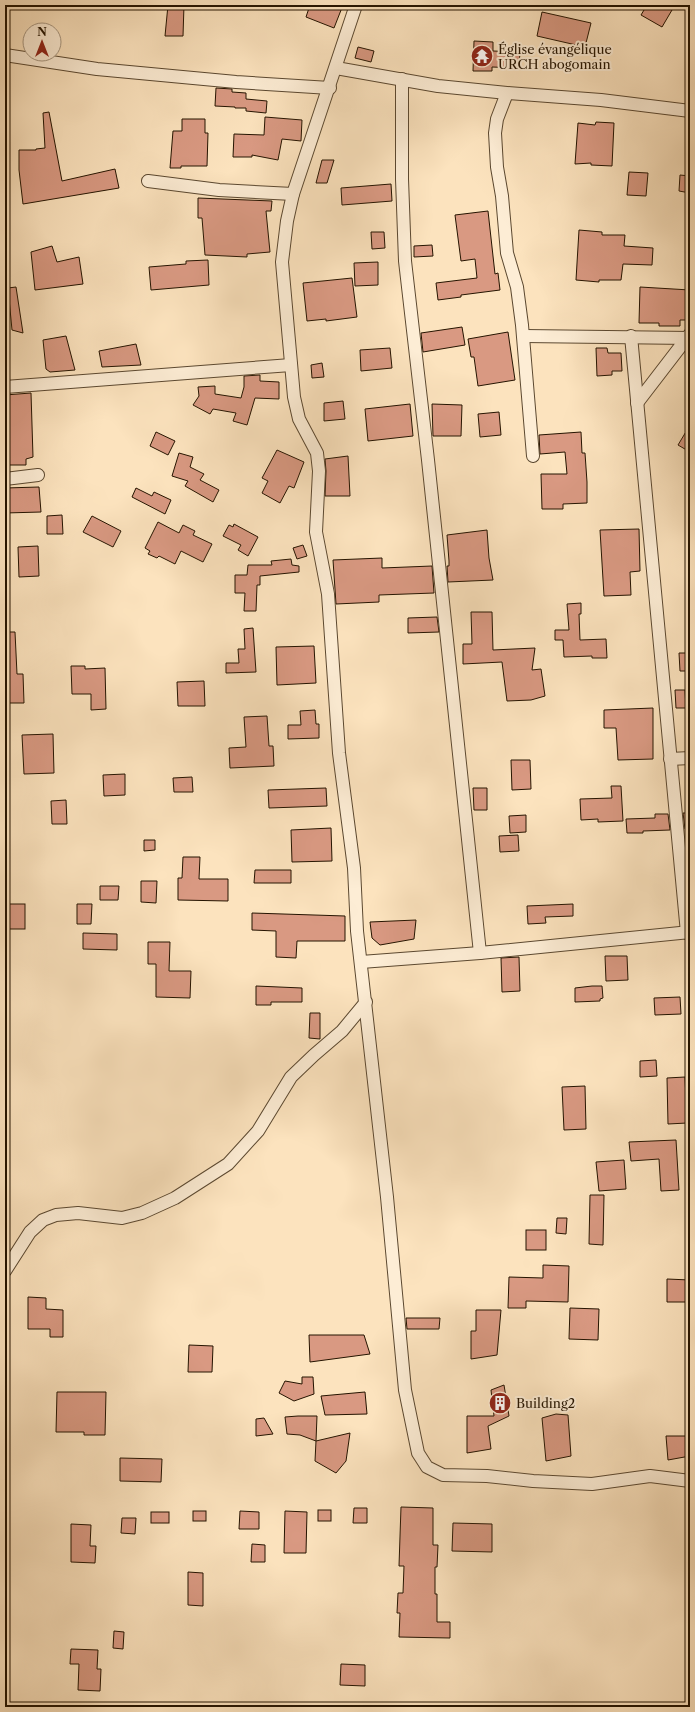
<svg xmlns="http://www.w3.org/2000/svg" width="695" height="1712" font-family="'Libre Caslon Text',serif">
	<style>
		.building { fill: #d99982; stroke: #251400 }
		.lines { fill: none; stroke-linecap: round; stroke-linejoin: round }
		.minor-casing { stroke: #5b4830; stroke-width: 14 }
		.minor { stroke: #fdedd5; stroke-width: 12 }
		.labels { text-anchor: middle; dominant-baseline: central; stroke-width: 4; stroke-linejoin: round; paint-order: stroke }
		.poi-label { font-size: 13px; fill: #251400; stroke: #fdedd5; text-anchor: start }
	</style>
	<rect width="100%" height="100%" fill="#fce3be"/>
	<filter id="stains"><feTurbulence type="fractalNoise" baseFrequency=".005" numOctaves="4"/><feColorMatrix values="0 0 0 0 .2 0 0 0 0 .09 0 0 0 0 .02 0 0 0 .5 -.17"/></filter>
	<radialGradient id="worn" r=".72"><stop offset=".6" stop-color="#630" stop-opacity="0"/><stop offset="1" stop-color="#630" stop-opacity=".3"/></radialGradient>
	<g class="building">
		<path d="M168,5h16l-1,31h-18z"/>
		<path d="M310,5h33l-9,23 -28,-11z"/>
		<path d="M647,5h16l9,5 -10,17 -21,-12z"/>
		<path d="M542,12l49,11 -6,24 -48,-11z"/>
		<path d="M474,41l19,1v9l27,1 -1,16 -27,-1v4h-19z"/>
		<path d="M358,47l16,4 -3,11 -16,-4z"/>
		<path d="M216,88l16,1v3l14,1v6l21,2 -1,12 -20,-2v-3h-11v-1l-20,-1z"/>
		<path d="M49,112l13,69 53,-12 4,19 -96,16 -4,-34v-20h17v-1l9,-1 -2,-35z"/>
		<path d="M265,117l37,3 -1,21 -19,-2 -4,21 -26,-5v2h-19l1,-23 30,1z"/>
		<path d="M182,119h23v14h3l-1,33h-26v2h-11l3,-37h9z"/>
		<path d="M596,122l18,1 -2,43 -21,-1v-2l-16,1 3,-41 17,2z"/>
		<path d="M322,160h12l-7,23h-11z"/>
		<path d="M629,172l19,1 -2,23 -19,-1z"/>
		<path d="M680,175l10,1v17l-11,-2z"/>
		<path d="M391,184l1,17 -50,4 -1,-17z"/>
		<path d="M198,198l74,3 -1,10h-5l4,41 -23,2v3l-42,-2 -3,-37h-4z"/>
		<path d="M488,211l7,63 3,-1 2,17 -39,5v2l-23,3 -2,-17 41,-5 -2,-19 -14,2 -6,-46z"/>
		<path d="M579,230l23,2v3h23l-1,11 29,2 -1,17 -29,-1 -2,16h-22v2l-23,-2z"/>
		<path d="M371,232h13l1,16 -13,1z"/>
		<path d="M432,245l1,11 -19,1v-11z"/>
		<path d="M52,246l5,16 22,-5 4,27 -48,6 -4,-38z"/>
		<path d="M208,260l1,25 -58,5 -2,-23 37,-3v-3z"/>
		<path d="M378,262v23l-23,1 -1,-23z"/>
		<path d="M352,278l5,39 -31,4v-2l-19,2 -4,-38z"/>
		<path d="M16,287l7,46 -11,-3 -4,-42z"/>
		<path d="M640,287l50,3v30h-10v6h-21v-3h-20z"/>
		<path d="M462,327l3,18 -42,7 -2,-19z"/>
		<path d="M508,332l7,48 -37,6 -4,-29h-3l-3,-18z"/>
		<path d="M66,336l9,34 -25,2 -4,-3 -3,-29z"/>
		<path d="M136,344l5,21 -39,2 -3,-16z"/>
		<path d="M390,348l2,20 -31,3 -1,-21z"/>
		<path d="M596,348h11l1,5h13l1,18h-10v4l-15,1z"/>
		<path d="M322,363l2,14 -12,1 -1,-13z"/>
		<path d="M260,375v6l19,1v17l-24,-1 -8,27 -14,-4 3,-8 -23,-4 -3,5 -17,-9 6,-9 -1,-9 17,-1v8l26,4 3,-11v-11z"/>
		<path d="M31,393l2,64 -7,2v6h-21v-70z"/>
		<path d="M343,401l2,18 -21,2v-18z"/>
		<path d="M410,404l3,32 -45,5 -3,-32z"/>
		<path d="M432,404l30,1 -1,31h-28z"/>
		<path d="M499,412l2,23 -21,2 -2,-23z"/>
		<path d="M690,425v27l-12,-7z"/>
		<path d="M156,432l19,9 -7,14 -18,-9z"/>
		<path d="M581,432l1,21h3l2,29v21l-24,1v5h-21l-1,-35h26l-2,-22 -25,2 -1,-19z"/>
		<path d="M277,450l27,12 -10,26 -5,-2 -9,17 -18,-10 6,-12 -6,-3z"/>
		<path d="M179,453l14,4 -3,10 14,7 -4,6 19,10 -6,12 -28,-16 3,-5 -16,-5z"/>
		<path d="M348,456l2,40h-25l1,-25 -1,-12z"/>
		<path d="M39,487l2,25 -36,1v-25z"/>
		<path d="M136,488l16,8 2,-4 17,8 -6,14 -33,-17z"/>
		<path d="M62,515l1,19h-16v-18z"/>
		<path d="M92,516l29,15 -8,16 -30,-15z"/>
		<path d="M158,522l21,11 4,-8 12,6 -2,4 19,9 -9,18 -22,-11 -6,13 -16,-8 -2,2 -9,-4 2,-3 -5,-3z"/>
		<path d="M234,524l24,13 -10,19 -10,-6 3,-5 -18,-9 6,-11 4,2z"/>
		<path d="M639,529l1,42 -10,1 1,23 -27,1 -4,-66z"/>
		<path d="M487,530l2,28 4,22 -45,2 -1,-16h2v-5l-2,-26z"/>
		<path d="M303,545l4,11 -10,3 -4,-11z"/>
		<path d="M38,546l1,30 -20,1 -1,-30z"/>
		<path d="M382,558v10l50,-2 2,27 -55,2v7l-43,2 -3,-44z"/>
		<path d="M291,559l1,6 7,1v6l-39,4v9h-3l-1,26h-12l1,-18h-10v-18h12l1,-10h24l-1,-4z"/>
		<path d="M581,603v11h-2l1,26 26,-1 1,19h-15v-2l-28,1 -1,-17h-8v-10h14l-2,-26z"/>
		<path d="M471,612h21l1,38 42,-2 -3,22 9,-1 4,27 -14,4 -24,1 -5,-39 -39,2v-20h9z"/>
		<path d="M437,617l2,15 -31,1v-15z"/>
		<path d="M253,628l3,44 -30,1v-10h13l-1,-14h7l-1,-20z"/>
		<path d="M5,632h10l2,42h6l1,29h-19z"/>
		<path d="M314,646l2,37 -39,2 -1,-38z"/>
		<path d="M679,653h11v18h-10z"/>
		<path d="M71,666h14v3l20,-1 1,41 -15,1v-16h-19z"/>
		<path d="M204,681l1,25h-27l-1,-24z"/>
		<path d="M675,690h10l1,18h-10z"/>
		<path d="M653,708v51l-35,1 -2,-32h-12v-18z"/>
		<path d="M315,710l1,14h3v14l-31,1v-14h13l-1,-14z"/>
		<path d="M267,716l2,30h4l1,20 -44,2 -1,-20 17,-1 -2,-30z"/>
		<path d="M53,734l1,39 -30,1 -2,-39z"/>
		<path d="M511,760h19l1,29 -19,1z"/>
		<path d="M125,774v21l-21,1 -1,-21z"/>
		<path d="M192,777l1,15h-19l-1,-14z"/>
		<path d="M611,786h10l2,35 -25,1v-3l-17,1 -1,-21 32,-1z"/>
		<path d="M326,788l1,18 -58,2 -1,-18z"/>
		<path d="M473,788h14v22h-13z"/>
		<path d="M66,800l1,24h-15l-1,-23z"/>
		<path d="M683,813h7v16h-5z"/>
		<path d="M655,814h13l2,16 -27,1v2h-16l-1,-14 29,-1z"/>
		<path d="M526,815v17l-16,1 -1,-17z"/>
		<path d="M331,828l1,33 -40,1 -1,-32z"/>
		<path d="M518,835l1,16 -19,1 -1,-16z"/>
		<path d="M144,840h11v10l-11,1z"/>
		<path d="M183,857h17l-1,22h29v22l-50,-1v-22h4z"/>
		<path d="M255,870h36v13h-37z"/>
		<path d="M141,881h16l-1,22 -15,-1z"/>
		<path d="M100,886h19l-1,14h-18z"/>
		<rect x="5" y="904" width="20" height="25"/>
		<path d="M77,904h15l-1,20h-14z"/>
		<path d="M573,904v12l-28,1 1,6 -18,1 -1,-18z"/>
		<path d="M252,913l93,3v25h-48l-1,17 -20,-1v-26l-24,-1z"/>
		<path d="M416,920l-2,19 -34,6 -8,-7 -2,-16z"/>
		<path d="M83,933l34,1v16l-34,-1z"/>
		<path d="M148,942h22l-1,29h22l-1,27 -34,-1v-33h-8z"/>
		<path d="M605,956h22l1,24 -22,1z"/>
		<path d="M519,957l1,34 -18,1 -1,-34z"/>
		<path d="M256,986l46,2v14h-31v3h-15z"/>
		<path d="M592,986h10l1,12 -3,1v2l-25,1v-14z"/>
		<path d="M680,997l1,17 -26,1 -1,-17z"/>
		<path d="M310,1013h10v26l-11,-1z"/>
		<path d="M656,1060l1,16 -17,1v-16z"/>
		<path d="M685,1077l2,46 -19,1 -1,-46z"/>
		<path d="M585,1086l1,43 -22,1 -2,-43z"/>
		<path d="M676,1140l3,50 -18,1 -2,-32 -28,2 -2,-19z"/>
		<path d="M624,1160l2,29 -27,2 -3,-29z"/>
		<path d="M590,1195h14l-1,50 -14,-1z"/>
		<path d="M557,1218h10l-1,16 -10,-1z"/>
		<rect x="526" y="1230" width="20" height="20"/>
		<path d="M543,1265l26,1 -1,36 -42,-1v7h-18l1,-31 34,1z"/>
		<path d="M667,1279l23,1v22h-23z"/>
		<path d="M28,1297l18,1v11l17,1v27h-13v-8h-22z"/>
		<path d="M570,1308l29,1 -1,31 -29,-1z"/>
		<path d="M476,1310h25l-4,45 -26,4v-28h5z"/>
		<path d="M406,1318h34l-1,11h-32z"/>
		<path d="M309,1335h55l6,19 -60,8z"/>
		<path d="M189,1345l24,1 -1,26h-24z"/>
		<path d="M302,1377h11l1,17 -20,7 -15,-8 6,-12 17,3z"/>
		<path d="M504,1385l5,31 -21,10 3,23 -24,4v-37h27l-3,-26z"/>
		<path d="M57,1392h49l-1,43h-21v-3h-28z"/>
		<path d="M365,1392l2,22 -42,1 -4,-19z"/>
		<path d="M556,1414l12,1 3,41 -25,5 -4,-43z"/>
		<path d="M298,1416h19l-1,25 -16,-6 -13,-1 -2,-17z"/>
		<path d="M264,1418l9,16 -17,2v-17z"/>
		<path d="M350,1433l-4,28 -10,12 -21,-12 1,-20z"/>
		<path d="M666,1436h24v20l-22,4z"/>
		<path d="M120,1458l42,1 -1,23 -41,-1z"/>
		<path d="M401,1507l32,1v37h5l-1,22h-2v27h2v28h13v16l-51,-1 1,-24h-3l1,-20h5l1,-27h-5z"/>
		<path d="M354,1508h13v15h-14z"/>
		<rect x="318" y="1510" width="13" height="11"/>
		<rect x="193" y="1511" width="13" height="10"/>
		<path d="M240,1511l19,1v17h-20z"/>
		<path d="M285,1511l22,1 -1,41h-22z"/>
		<rect x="151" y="1512" width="18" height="11"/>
		<path d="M122,1518h14l-1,16 -14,-1z"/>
		<path d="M453,1523l39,1v28l-40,-1z"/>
		<path d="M71,1524l20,1 -1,21h6l-1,17 -24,-1z"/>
		<path d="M252,1544l13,1v17h-14z"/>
		<path d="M188,1572l15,1v33l-15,-1z"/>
		<path d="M114,1631l10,1 -1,17 -10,-1z"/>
		<path d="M71,1649l27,1 -1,19h4l-1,22 -22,-1 1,-26h-9z"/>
		<path d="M341,1664l24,1v21l-25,-1z"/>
	</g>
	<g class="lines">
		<g class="minor-casing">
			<g id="minor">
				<path d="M356,5l-63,189 -6,27 -5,41 12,135 5,22 18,34 2,18 -3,61 12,62 11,159 15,115 3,63 30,266 18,193 13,63 9,14 16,8 44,1 46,5 59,3 58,-8 40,5"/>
				<path d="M5,55l92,14 139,13 94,6"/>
				<path d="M336,68l102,18 69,7 94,7 89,11"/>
				<path d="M402,79v100l3,82 23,199 52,493"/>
				<path d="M507,93l-10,26 -2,14 2,34 5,29 5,57 10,34 5,38 11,131"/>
				<path d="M148,181l71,9 74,4"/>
				<path d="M524,336l166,2"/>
				<path d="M631,336l56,597"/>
				<path d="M5,387l286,-22"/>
				<path d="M637,403l53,-69"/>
				<path d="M5,479l33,-4"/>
				<path d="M670,759l20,-1"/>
				<path d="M361,962l119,-9 210,-21"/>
				<path d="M5,1271l25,-39 13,-12 13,-5 22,-2 44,5 20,-5 33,-15 53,-34 30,-33 33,-54 23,-22 28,-24 24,-29"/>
			</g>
		</g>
		<use href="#minor" class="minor"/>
	</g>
	<defs>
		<g id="temple-disc" transform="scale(1.15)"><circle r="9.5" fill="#8f2418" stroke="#fdedd5"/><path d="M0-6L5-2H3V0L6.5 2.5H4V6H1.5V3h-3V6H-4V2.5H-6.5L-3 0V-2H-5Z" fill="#fff"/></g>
		<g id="building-disc" transform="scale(1.15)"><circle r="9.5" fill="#8f2418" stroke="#fdedd5"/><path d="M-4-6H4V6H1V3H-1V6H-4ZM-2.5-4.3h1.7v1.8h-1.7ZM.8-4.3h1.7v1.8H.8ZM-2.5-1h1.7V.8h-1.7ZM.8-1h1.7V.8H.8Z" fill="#fff"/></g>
	</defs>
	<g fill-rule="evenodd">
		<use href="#temple-disc" x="482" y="56"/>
		<use href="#building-disc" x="500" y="1403"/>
	</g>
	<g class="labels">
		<g class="poi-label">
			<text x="498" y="49">Église évangélique<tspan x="498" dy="15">URCH abogomain</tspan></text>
			<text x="516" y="1403">Building2</text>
		</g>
	</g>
	<rect width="695" height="1712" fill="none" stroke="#fce3be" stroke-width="20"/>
	<rect x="6" y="6" width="683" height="1700" fill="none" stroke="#251400" stroke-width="2"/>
	<rect x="10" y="10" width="675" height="1692" fill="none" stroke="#251400"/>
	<g transform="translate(42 42)"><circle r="19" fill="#fdedd5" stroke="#a79680"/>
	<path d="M0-3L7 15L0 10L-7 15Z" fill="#8f2418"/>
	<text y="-6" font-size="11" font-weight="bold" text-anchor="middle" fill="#251400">N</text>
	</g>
	<rect width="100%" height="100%" filter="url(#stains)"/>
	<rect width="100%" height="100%" fill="url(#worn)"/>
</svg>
